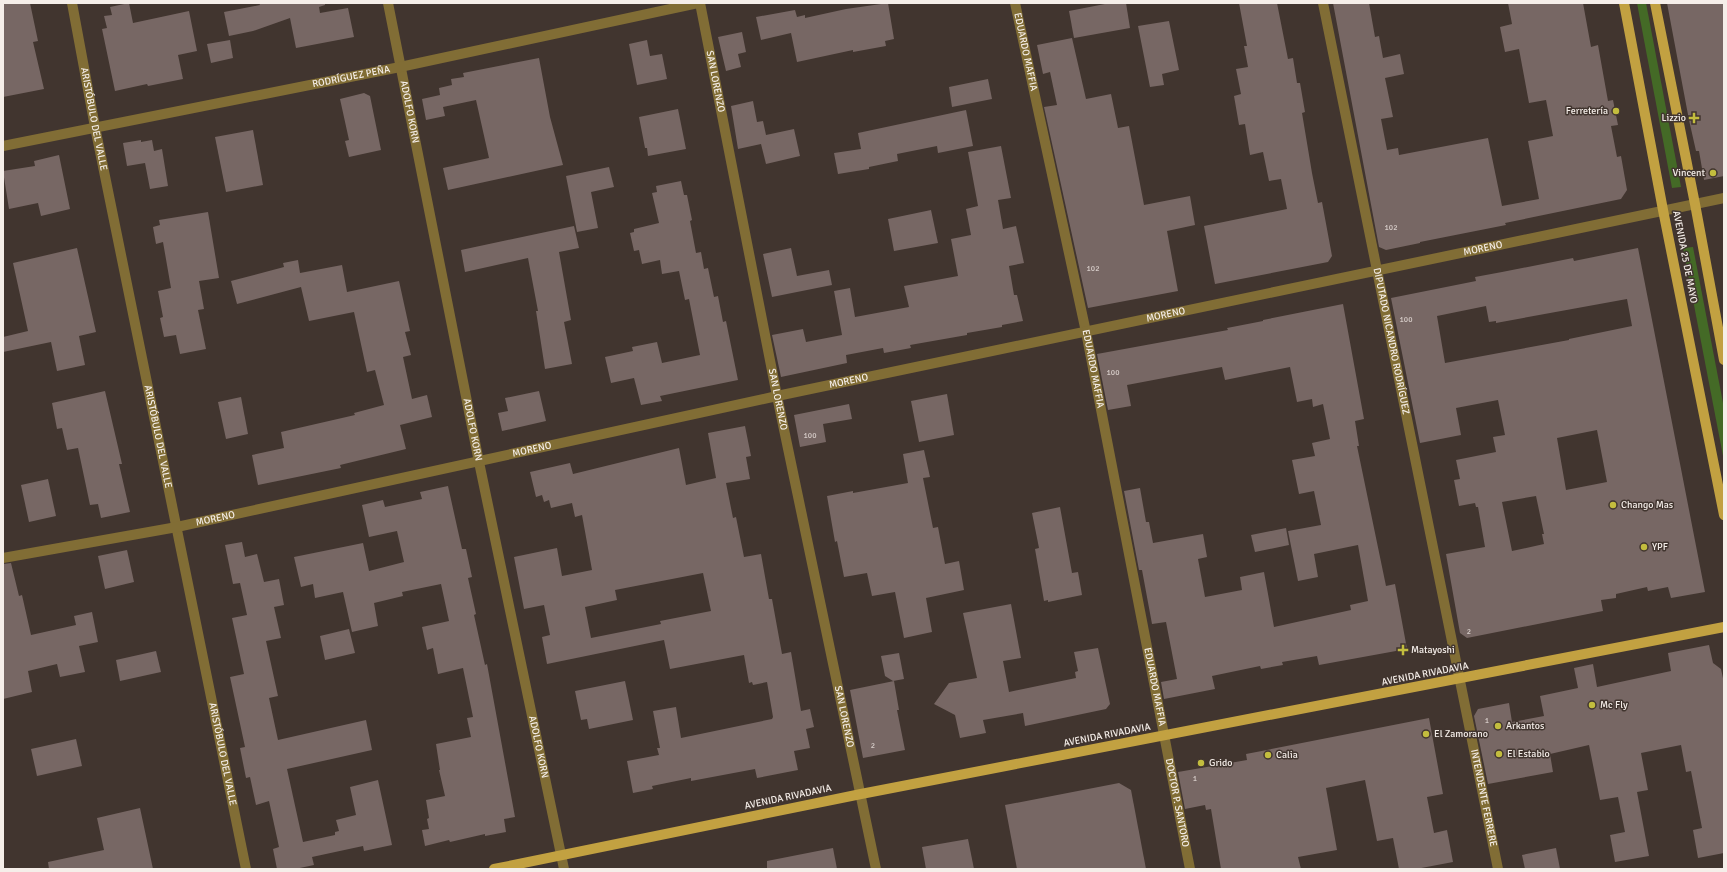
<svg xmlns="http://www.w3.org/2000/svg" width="1727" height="872" font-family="Signika,sans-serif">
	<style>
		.green { fill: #446a26 }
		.building { fill: #776764; fill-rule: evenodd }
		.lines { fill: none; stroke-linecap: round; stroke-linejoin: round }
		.minor { stroke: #816d35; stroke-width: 10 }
		.major { stroke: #c2a141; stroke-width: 10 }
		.poi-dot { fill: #c3bd3e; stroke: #41352f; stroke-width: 1.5 }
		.labels { text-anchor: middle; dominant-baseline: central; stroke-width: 3; stroke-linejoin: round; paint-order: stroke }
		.number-label { font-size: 8px; fill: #d6ccc8 }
		.street-label { font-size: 10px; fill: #f5eee9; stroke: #41352f }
		.poi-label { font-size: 10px; fill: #f5eee9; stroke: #41352f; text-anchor: start }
	</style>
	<rect width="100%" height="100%" fill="#41352f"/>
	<g class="green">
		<path d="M1637,3h9l35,184 -9,1z"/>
		<path d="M1693,247l31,161v53l-41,-213z"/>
	</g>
	<g class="building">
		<path d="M3,3h27l8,38 -5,1 11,47 -41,8z"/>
		<path d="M129,3l4,20 56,-12 8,40 -19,4 5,24 -35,7 -1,-2 -32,7 -13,-62 5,-1 -3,-12 8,-1 -2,-8z"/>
		<path d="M259,3h66v2l-6,2 1,6 28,-5 6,29 -58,11 -6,-30 -37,13 -24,5 -5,-24 36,-7z"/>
		<path d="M888,3l6,36 -9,2 1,5 -33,6v-2l-56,12 -6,-29 -30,7 -5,-23 39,-7 2,7 8,-2v3l41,-9z"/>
		<path d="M1110,3h16l4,25 -56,10 -5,-27z"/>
		<path d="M1239,3h38l11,56 5,-1 4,25h3l5,29 -3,1 10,60 6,30 4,-1 10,54 -4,6 -113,22 -11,-58 83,-17 -6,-30 -12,2 -6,-29 -13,3 -5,-31 -6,1 -5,-29 7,-2 -5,-25 12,-2 -4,-21h3z"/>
		<path d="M1333,3h36l6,34 4,-1 4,22 17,-4 4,20 -19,4 8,39 -12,2 6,31 11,-2 1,7 89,-17 14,68 37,-7 -11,-58 25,-5 -7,-36 -17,3 -10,-54 -14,3 -5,-25 12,-3 -4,-21h75l8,44 7,-2 10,56 5,-1 5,25 -7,1 6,31 4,-1 6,34 -6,9 -116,24 1,2 -86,17v1l-34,7 -7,-3z"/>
		<path d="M1667,3h57v173l-20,4 -5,-29h-3l-7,-31z"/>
		<path d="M1169,21l10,49 -17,4 2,11 -14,2 -12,-61z"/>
		<path d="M742,32l4,20 -8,2 3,13 -15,4 -8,-34z"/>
		<path d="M1072,38l14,61 25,-5 7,34 11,-2 15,79 46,-9 5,29 -28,6 11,60 -90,17 -44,-201 13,-2 -7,-33 -7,2 -6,-29z"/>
		<path d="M230,40l3,18 -22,5 -4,-19z"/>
		<path d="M647,40l3,16 12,-2 5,25 -30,6 -8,-41z"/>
		<path d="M539,58l11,59 13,48 -115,25 -5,-22 46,-10 -13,-58 -33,7 2,9 -19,4 -4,-21 18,-4 -1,-7 13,-3 -1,-6 13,-2 -1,-4z"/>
		<path d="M988,79l4,20 -40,8 -3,-20z"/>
		<path d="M364,93l6,3 11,54 -32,7 -4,-16 4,-1 -9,-41z"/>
		<path d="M753,101l4,21 6,-1 3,14 28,-6 6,27 -34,8 -5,-20 -23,5 -7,-43z"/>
		<path d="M678,109l8,40 -38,7 -1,-8h-2l-6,-31z"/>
		<path d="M966,110l7,36 -35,7 -1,-7 -40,8 1,7 -29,6v2l-31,5 -4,-21 27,-4 -3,-16z"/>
		<path d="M253,130l10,55 -37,7 -11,-55z"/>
		<path d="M141,140v2l11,-2 2,11 8,-2 6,37 -18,3 -5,-26 -18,3 -4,-23z"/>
		<path d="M1001,146l10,52 -13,2 5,29 13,-3 8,37 -15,3 5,29h3l6,26 -21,4v2l-35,6v2l-57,10 1,3 -27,5 -1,-5 -37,7 1,8 -66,14 -9,-42 31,-6 3,13 36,-7 -8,-44 16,-3 5,29 54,-10 -5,-21 54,-10 -7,-37 20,-4 -5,-26 12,-3 -10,-54z"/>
		<path d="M59,155l11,54 -29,7 -3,-13 -29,6 -6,-38 32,-5 -1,-5z"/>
		<path d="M609,167l5,20 -23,5 7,36 -21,4 -11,-56z"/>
		<path d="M681,181l3,14h3l5,25 -2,1 6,32 5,-1 3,17 4,-1 6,29 4,-1 5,26 3,-1 12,59 -78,16 2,5 -21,4 -7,-27 -23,5 -6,-26 28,-6 -1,-4 25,-5 5,21 38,-8 -11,-56 -4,1 -6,-29 -17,3 -2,-14 -18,4 -3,-14 -5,1 -4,-18 4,-1v-3l25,-6 -7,-30 5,-1 -1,-6z"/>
		<path d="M931,210l7,33 -44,8 -6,-32z"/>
		<path d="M208,212l11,66 -20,3 5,28 -6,1 8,39 -26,5 -4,-19 -12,2 -4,-19 3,-1 -5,-26 13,-3 -8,-46 -7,2 -3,-17 7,-2 -1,-5z"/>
		<path d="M574,226l5,22 -20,4 12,68 -7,2 8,42 -27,5 -9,-58h2l-10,-53 -63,14 -4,-22z"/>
		<path d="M77,248l19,84 -17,4 6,29 -28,6 -6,-29 -48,10v-15l25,-6 -15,-68z"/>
		<path d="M791,248l6,28 32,-6 3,15 -60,12 -9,-43z"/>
		<path d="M1638,248l67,344 -34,6 -3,-11 -20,4 -1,-4 -31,7v4l-15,2 2,11 -136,27 -7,-5 -14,-79 39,-7 -7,-40h-2l-1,-4 -16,3 -5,-26 6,-1 -4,-19 40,-8 -3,-15 12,-2 -7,-35 -42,8 5,27 -41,8 -29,-145 85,-17 -1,-4 27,-5 71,-14 1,3zM1627,299l5,27 -63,13v1l-124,23 -8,-47 49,-10 3,16 7,-1v2zM1597,430l10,52 -41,8 -9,-52zM1536,496l8,38h-2l2,10 -32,7 -10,-49z"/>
		<path d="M298,260l2,13 42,-8 5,27 52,-11 11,50 -5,1 6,23 -8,2 9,42 15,-4 5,22 -32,8 6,24 -66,16 1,3 -83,17 -6,-30 32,-7 -3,-16 74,-17 -1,-2 30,-8 -9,-35 -8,2 -13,-60 -45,9 -8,-34 -64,17 -6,-23 53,-14 -1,-4z"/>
		<path d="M1343,304l21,115 -9,2 4,25h-2l29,140 9,-2 12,65 -88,16 -2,-9 -35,6 1,3 -22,4 -1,-3 -48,10 3,13 -51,10 -3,-17 16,-3 -11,-57 -14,2 -10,-54h-3l-15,-79 16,-3 6,34h3l4,21 50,-9 4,23 -9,2 7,38 37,-7 -2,-13 24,-5 10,55 77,-17 -1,-5 18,-4 -10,-56 -44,9 4,23 -20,4 -10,-50 33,-6 -7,-34 -15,3 -7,-34 23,-4 -3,-13 18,-4 -7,-35 -10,3 -1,-8 -15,3 -7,-35 -65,13 -3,-13 -95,18 4,21 -23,4 -11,-56 131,-24 -1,-2 36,-7v-1z"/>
		<path d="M105,391l17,73h-3l11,48 -29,6 -3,-14 -8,1 -12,-57 -11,2 -5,-22 -5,1 -5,-26z"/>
		<path d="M539,391l7,30 -44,10 -4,-18 10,-2 -3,-13z"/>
		<path d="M947,394l7,41 -35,7 -8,-41z"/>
		<path d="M241,397l7,37 -22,5 -8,-37z"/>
		<path d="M849,404l3,15 -29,5 3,18 -26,5 -6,-32z"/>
		<path d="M745,426l6,30 -5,1 4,22 -24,4 7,35 3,-1 8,40 17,-3 8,45h3l10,55 9,-2 10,59 9,-2 4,18 -8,2 4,19 -16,3 4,19 -41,8 -2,-9 -64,12v-3l-39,8 1,3 -20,4 -6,-32 32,-6 -2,-7h3l-7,-37 23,-4 5,31 91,-19 1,-2 -6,-35 -14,3 -1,-3 -3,1 -5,-28 -74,14 -6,-29 -117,24 -5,-27 8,-2 -6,-30 -20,4 -10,-52 43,-9 5,28 30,-6 -10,-55 -7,2 -3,-14 -21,5 -2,-8 -5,2 -2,-7 -6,2 -6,-25 40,-9 3,11 106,-26 7,37 30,-7 -8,-45zM703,573l8,38 -51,10 1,3 -70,14 -6,-31 32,-7 -2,-10z"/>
		<path d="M924,450l6,27 -7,1 10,50 5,-1 7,37 14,-3 5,29 -38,8 6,34 -28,6 -9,-46 -23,4 -5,-23 -23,4 -7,-36 -2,1 -8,-46 26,-5v2l55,-10 -5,-29z"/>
		<path d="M48,479l8,37 -27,6 -8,-37z"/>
		<path d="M448,486l14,63h4l6,28 -4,1 8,36 -2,1 11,50 2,-1 28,153 -11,2 2,13 -21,4v-2l-35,8 -1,-2 -24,6 -3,-16 7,-1 -2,-10 2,-1 -3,-18 19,-4 -6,-26h1l-4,-26 35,-7 -4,-19 6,-1 -10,-49 -25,6 -5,-26 -6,2 -5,-23 27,-6 -8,-37 -39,8 1,4 -29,7 4,23 -26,6 -9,-40 -28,6 -2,-14 -12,3 -7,-30 69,-14 6,28 35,-9 -7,-31 -28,6 -7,-32 21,-5 2,7 37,-8 -2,-7z"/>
		<path d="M1060,507l12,66 6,-1 4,23 -34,7v-2l-4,1 -9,-52 4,-1 -7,-35z"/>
		<path d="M1286,528l3,17 -34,7 -4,-17z"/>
		<path d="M242,542l3,15 12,-3 7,28 15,-3 5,26 -10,2 7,31 -15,3 12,55 -9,2 9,42 88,-20 6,30 -85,19 16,73 32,-7v-3l4,-1 -3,-11 20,-5 -6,-28 28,-7 14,65 -28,6 -1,-5 -51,11 2,8 -19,4h-18l-4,-20 6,-2 -10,-46 -13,4 -6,-28 -4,1 -6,-30 5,-1 -15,-70 14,-3 -12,-56 15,-3 -7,-32 -7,1 -8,-39z"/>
		<path d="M127,550l7,32 -29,7 -7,-33z"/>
		<path d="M11,563l8,33 3,-1 9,40 45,-10 -2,-9 18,-4 6,30 -19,4 6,26 -25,5 -3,-13 -29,7 4,21 -29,7v-135z"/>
		<path d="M1011,604l10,54 -18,3 6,31 67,-14 -1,-6 3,-1 -4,-19 24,-4 12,56 -4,5 -81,17 -2,-13 -40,7 3,13 -26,5 -5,-23 -21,-11 15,-21 28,-5 -14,-65z"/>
		<path d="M349,629l6,24 -30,7 -5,-24z"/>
		<path d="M1709,645l4,18 8,6 3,14v170l-26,5 -5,-28 9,-2 -11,-57 -5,1 -5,-27 -40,8 7,37 -11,2 12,64 -34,6 -5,-27 15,-3 -7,-35 -18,3 -11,-55 -39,9 3,18 -65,12 -14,-68 4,-7 31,-6 3,19 32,-6 -4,-20 38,-8 -4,-20 19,-4 4,23 74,-16 -3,-18z"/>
		<path d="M156,651l5,21 -41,9 -4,-21z"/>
		<path d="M899,653l5,26 -11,2 -8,-5 -4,-20z"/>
		<path d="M625,681l8,39 -44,9 -2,-10 -6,1 -6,-29z"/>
		<path d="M894,681l5,29h-2l8,40 -42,8 -13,-68z"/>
		<path d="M1429,718l14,76 -16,3 7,36 13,-3 6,32 -37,7h-17l-6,-31 -16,3 -12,-61 -39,8 11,62 -39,7 3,12h-80l-10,-60 -5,1 -1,-5 -20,4 -7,-37 69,-12 -1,-6z"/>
		<path d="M76,739l6,27 -45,10 -6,-27z"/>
		<path d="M1119,783l12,7 15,79h-129l-12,-64z"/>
		<path d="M140,808l13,61h-104l-1,-7 56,-12 -7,-32z"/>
		<path d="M968,839l6,30h-48l-4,-22z"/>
		<path d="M833,848l4,21h-70v-8z"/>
		<path d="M1556,848l4,21h-35l-3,-14z"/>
	</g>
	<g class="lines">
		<g class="minor">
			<path id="s1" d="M72,3l23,124 151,742"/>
			<path id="s2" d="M388,3l91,459 85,407"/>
			<path id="s3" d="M700,3l77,393 99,473"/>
			<path id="s4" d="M1015,3l71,329 104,537"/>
			<path id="s5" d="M1323,3l175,866"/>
			<path id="s6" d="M3,146l397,-79 298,-64"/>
			<path id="s7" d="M3,558l174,-31 600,-131 947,-198"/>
		</g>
		<g class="major">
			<path d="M1624,3l39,207 61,305"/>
			<path d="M1655,3l40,201 29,156"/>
			<path d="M494,869l367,-75 863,-167"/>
		</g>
	</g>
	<g class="poi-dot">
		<circle cx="1616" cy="111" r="4"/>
		<path d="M1692 112h4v4h4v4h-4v4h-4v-4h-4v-4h4z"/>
		<circle cx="1713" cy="173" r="4"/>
		<circle cx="1613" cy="505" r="4"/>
		<circle cx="1644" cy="547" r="4"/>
		<path d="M1401 644h4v4h4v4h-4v4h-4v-4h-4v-4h4z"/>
		<circle cx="1592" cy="705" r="4"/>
		<circle cx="1498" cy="726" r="4"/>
		<circle cx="1426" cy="734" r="4"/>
		<circle cx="1499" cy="754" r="4"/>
		<circle cx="1268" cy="755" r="4"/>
		<circle cx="1201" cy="763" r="4"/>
	</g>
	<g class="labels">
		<g class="number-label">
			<text x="1391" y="227">102</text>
			<text x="1093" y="268">102</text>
			<text x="1406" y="319">100</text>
			<text x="1113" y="372">100</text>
			<text x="810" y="435">100</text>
			<text x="1469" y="631">2</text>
			<text x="1487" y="720">1</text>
			<text x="873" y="745">2</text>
			<text x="1195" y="778">1</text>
		</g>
		<g class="street-label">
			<text stroke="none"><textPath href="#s4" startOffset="50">EDUARDO MAFFIA</textPath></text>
			<text stroke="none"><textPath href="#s6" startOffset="355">RODRÍGUEZ PEÑA</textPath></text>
			<text stroke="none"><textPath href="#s3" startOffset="80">SAN LORENZO</textPath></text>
			<text stroke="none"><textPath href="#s2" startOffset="111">ADOLFO KORN</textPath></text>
			<text stroke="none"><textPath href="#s1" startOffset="118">ARISTÓBULO DEL VALLE</textPath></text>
			<text stroke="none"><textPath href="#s7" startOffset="1512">MORENO</textPath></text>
			<text transform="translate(1685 257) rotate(79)">AVENIDA 25 DE MAYO</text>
			<text stroke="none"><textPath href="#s7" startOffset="1188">MORENO</textPath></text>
			<text stroke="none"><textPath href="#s5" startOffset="345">DIPUTADO NICANDRO RODRÍGUEZ</textPath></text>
			<text stroke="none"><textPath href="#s4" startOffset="374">EDUARDO MAFFIA</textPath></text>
			<text stroke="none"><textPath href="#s7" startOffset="864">MORENO</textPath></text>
			<text stroke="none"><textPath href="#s3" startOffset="404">SAN LORENZO</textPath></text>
			<text stroke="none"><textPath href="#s2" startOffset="435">ADOLFO KORN</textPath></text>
			<text stroke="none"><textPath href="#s1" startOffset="442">ARISTÓBULO DEL VALLE</textPath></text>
			<text stroke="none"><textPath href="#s7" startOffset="540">MORENO</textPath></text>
			<text stroke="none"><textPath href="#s7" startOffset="216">MORENO</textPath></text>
			<text transform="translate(1425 674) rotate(-11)">AVENIDA RIVADAVIA</text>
			<text stroke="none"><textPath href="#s4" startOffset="698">EDUARDO MAFFIA</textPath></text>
			<text stroke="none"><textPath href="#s3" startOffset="728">SAN LORENZO</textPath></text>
			<text transform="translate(1107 735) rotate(-11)">AVENIDA RIVADAVIA</text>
			<text stroke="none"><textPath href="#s2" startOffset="759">ADOLFO KORN</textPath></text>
			<text stroke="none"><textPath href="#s1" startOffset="766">ARISTÓBULO DEL VALLE</textPath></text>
			<text transform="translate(788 797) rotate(-12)">AVENIDA RIVADAVIA</text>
			<text stroke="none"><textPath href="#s5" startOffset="811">INTENDENTE FERRERE</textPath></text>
			<text stroke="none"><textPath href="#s4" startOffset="816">DOCTOR P. SANTORO</textPath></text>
		</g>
		<g class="poi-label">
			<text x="1608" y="111" text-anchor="end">Ferretería</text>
			<text x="1686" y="118" text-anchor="end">Lizzio</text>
			<text x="1705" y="173" text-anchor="end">Vincent</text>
			<text x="1621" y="505">Chango Mas</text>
			<text x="1652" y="547">YPF</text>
			<text x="1411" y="650">Matayoshi</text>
			<text x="1600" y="705">Mc Fly</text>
			<text x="1506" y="726">Arkantos</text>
			<text x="1434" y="734">El Zamorano</text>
			<text x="1507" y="754">El Establo</text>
			<text x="1276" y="755">Calia</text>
			<text x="1209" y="763">Grido</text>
		</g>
	</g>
	<rect width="1727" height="872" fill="none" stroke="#f5eee9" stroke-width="8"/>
</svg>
